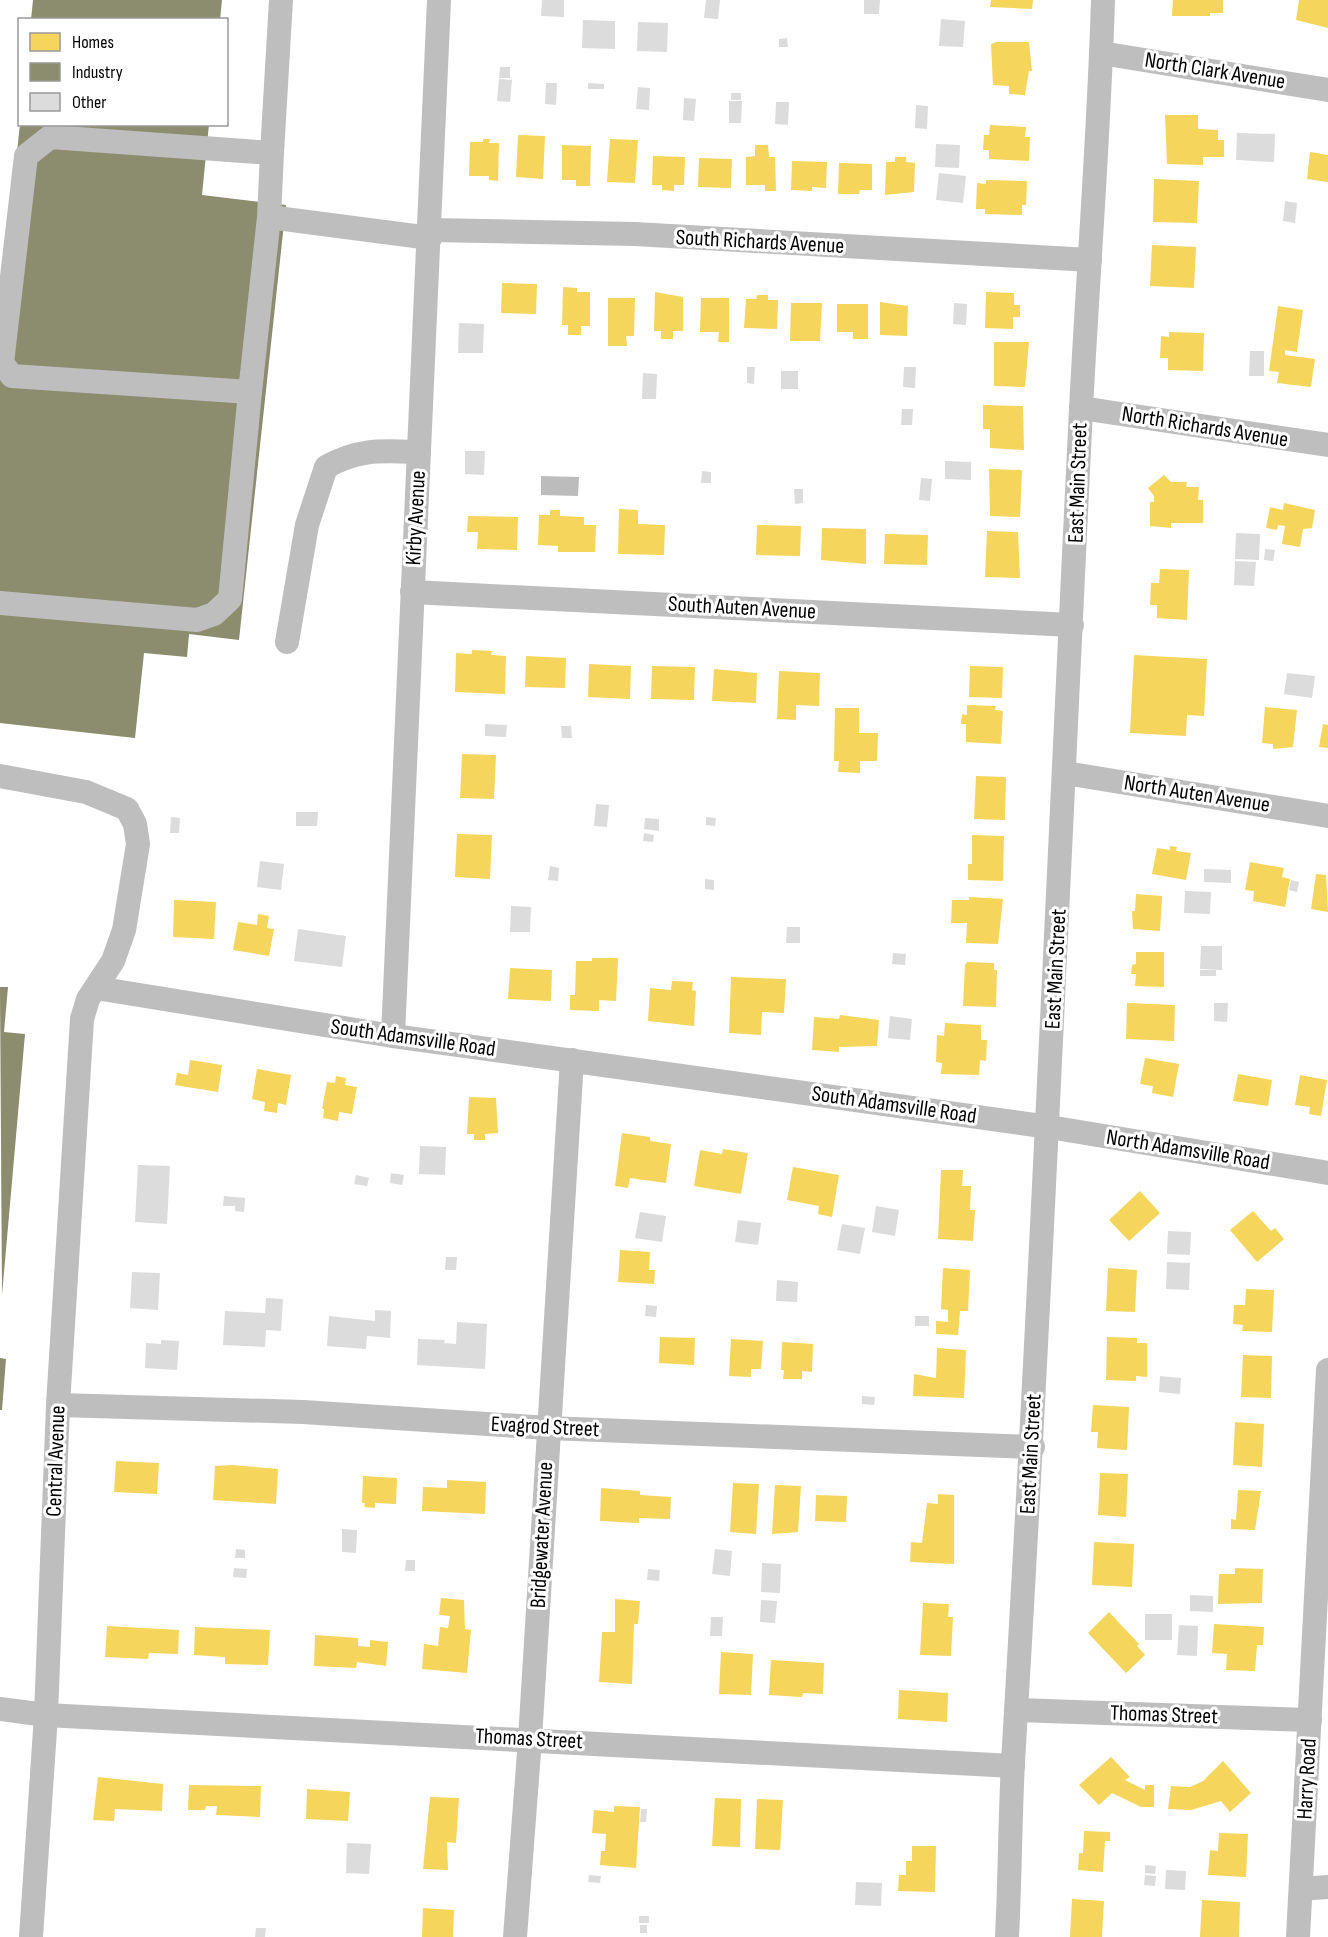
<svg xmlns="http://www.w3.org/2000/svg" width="1328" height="1937" font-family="'Sofia Sans Condensed',sans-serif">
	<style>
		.water { fill: #bcbcbc }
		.homes { fill: #f6d55c }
		.industry { fill: #8c8c6e }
		.building { fill: #dcdcdc }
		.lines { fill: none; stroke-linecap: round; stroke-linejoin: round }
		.minor { stroke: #bebebe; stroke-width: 24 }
		.labels { text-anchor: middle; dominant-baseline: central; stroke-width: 6; stroke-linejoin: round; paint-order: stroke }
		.street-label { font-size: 22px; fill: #000; stroke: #fff }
	</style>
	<rect width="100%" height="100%" fill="#fff"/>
	<path class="water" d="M541,476l38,1 -1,19 -37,-1z"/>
	<g class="homes">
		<path d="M991,0h42l-1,9 -42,-2z"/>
		<path d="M1173,0h50v13h-13v3h-38z"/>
		<path d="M1299,0h29v28l-32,-8z"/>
		<path d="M996,42h33l3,29h-3l-4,24 -16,-1v-8l-16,-1 -2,-41z"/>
		<path d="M1165,115h33v14l20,1v10h6v17h-21v8l-36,-1z"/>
		<path d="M990,125l36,2 -1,10h5l-1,24 -40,-2v-9h-6l1,-15h5z"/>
		<path d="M518,135l27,1 -2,43 -27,-2z"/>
		<path d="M483,139h7l-1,4h10l-1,38 -9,-1v-4h-20l1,-34h13z"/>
		<path d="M610,139l28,1 -3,43 -28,-1z"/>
		<path d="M562,145l29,1 -1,40h-14v-6h-14z"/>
		<path d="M755,145h13l1,12h6l1,34h-11v-6h-19v-28l9,-1z"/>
		<path d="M1310,152l18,3v27l-21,-3z"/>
		<path d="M653,156l32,1 -1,28h-10v6l-12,-1v-5h-10z"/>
		<path d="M895,157h11v5l9,1 -1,29 -29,3 1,-33h9z"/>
		<path d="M699,158l33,1 -1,29 -33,-1z"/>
		<path d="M792,161l35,1 -1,26 -14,-1v4l-21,-1z"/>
		<path d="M839,163l33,1v26h-12l-1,4h-21z"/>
		<path d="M1154,179l45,2 -2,42 -44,-1z"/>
		<path d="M986,180l41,1 -1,24h-4v10l-37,-1v-5h-9l1,-26 9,1z"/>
		<path d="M1152,245l44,2 -2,41 -44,-2z"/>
		<path d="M502,283l35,1 -1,30 -35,-1z"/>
		<path d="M563,287l14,1v4h13v34h-9v9h-13v-10h-6z"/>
		<path d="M655,292l28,5v34h-10v8h-12v-8h-7z"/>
		<path d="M986,292l28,1v12h6v12h-7v12l-28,-1z"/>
		<path d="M757,295h11v5h10l-1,29 -33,-1 2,-29h10z"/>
		<path d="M608,298h27l-1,38h-8l1,10h-19z"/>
		<path d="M701,298h28v44h-11l1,-10h-19z"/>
		<path d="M880,302l28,4 -1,30 -27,-1z"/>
		<path d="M791,303h31l-2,38h-30z"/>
		<path d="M837,304h31v35h-15v-7h-16z"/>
		<path d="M1278,306l25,4 -6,42 -12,-2v5l30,4 -4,28 -34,-4 2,-11 -10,-1z"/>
		<path d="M1169,332l35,1 -1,38 -35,-1v-12h-8l1,-22 8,1z"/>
		<path d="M994,342h35l-4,45 -31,-1z"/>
		<path d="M983,405l40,1 1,44 -34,-2v-19h-7z"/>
		<path d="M989,469l33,1 -2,47 -30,-1z"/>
		<path d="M1164,475l7,7h16l-1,5h13l-1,13h5v23h-32v5l-21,-2v-24h4v-6l-6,-8z"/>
		<path d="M1284,503l31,7 -3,18 -9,1 -3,18 -18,-3 3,-18 -7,-1 -1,5 -11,-2 4,-21 13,3z"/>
		<path d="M619,509l19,1v14l27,1 -1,30 -46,-1z"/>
		<path d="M550,510h10v6l24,1v8h12l-1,27h-37v-6l-20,-1 1,-30h11z"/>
		<path d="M468,516l50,1 -1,33 -40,-1 1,-17h-11z"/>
		<path d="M757,525l44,1 -1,30 -44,-1z"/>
		<path d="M822,528l44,1v35l-45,-4z"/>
		<path d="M987,531l31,1 2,46 -35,-1z"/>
		<path d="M885,534l43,1 -1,30 -43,-1z"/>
		<path d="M1160,569l29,1 -2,50 -30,-2v-13h-7l1,-22h8z"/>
		<path d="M472,650l20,1 -1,4 15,1 -1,38 -50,-2 1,-39 16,1z"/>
		<path d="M1134,655l73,4 -3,57 -17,-1 -1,21 -56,-3z"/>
		<path d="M526,656l40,2 -1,30 -40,-1z"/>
		<path d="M589,664l42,2 -1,33 -42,-2z"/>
		<path d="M652,666l43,1 -1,33 -43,-1z"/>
		<path d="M970,666l33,1 -1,31 -33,-1z"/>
		<path d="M714,669l43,4 -1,30 -44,-2z"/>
		<path d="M779,671l41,2 -1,33 -23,-1v15l-19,-1z"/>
		<path d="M967,705l29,1 -1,4 8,1 -2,33 -35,-2v-18h-5l1,-10 5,1z"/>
		<path d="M1265,707l32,3 -4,37 -20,2v-5l-11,-1z"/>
		<path d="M835,708h24v25h19l-1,28h-17v12l-22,-1 1,-11h-5z"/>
		<path d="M1323,724l5,1v23l-9,-1z"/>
		<path d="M462,754l34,1 -2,44 -34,-1z"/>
		<path d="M976,776l30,1 -1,43 -31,-1z"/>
		<path d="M457,834l35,1 -2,44 -35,-2z"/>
		<path d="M972,835l32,1 -1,45 -35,-1v-16h4z"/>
		<path d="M1170,846l7,1 -1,4 15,2 -5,27 -34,-6 5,-26 13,2z"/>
		<path d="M1250,862l34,6 -2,9 8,2 -5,28 -32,-6 1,-10 -9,-1z"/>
		<path d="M1316,874l10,1 2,37 -17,-3z"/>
		<path d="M1136,894l26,2 -2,35 -27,-2 -1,-18h3z"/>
		<path d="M969,897l34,2 -5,45 -32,-1 1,-20h-16l1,-23h17z"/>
		<path d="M174,900l42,2 -2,37 -41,-2z"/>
		<path d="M258,914l11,2 -2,12 7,1 -5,27 -36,-6 5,-28 19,3z"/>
		<path d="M1136,952h28v35l-29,-1 1,-12h-5l1,-9 4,-1z"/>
		<path d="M592,958h26l-2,43 -17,-1v11l-29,-1v-15h5l1,-34h16z"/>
		<path d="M967,962l27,1v7h3l-1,37 -33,-1 2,-41z"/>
		<path d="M510,968l42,2 -1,31 -43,-2z"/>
		<path d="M731,977l55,2 -2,34 -22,-1 -1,23 -32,-2z"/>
		<path d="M672,981l21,1 -1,8 4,1 -2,35 -46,-5 2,-33 21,2z"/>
		<path d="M1127,1003l48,2 -1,36 -48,-2z"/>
		<path d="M840,1015l39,5 -2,26 -38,1v5l-27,-2 2,-33 25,2z"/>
		<path d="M945,1023l36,2v15h6l-1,21 -6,-1 -1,15 -38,-1 1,-11 -6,-1 1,-27 7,1z"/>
		<path d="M1145,1058l34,6 -6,33 -21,-4 1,-7 -13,-2z"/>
		<path d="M190,1060l32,5 -4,27 -43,-7 2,-12 11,2z"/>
		<path d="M257,1069l34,6 -5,30 -8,-2 -1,10 -13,-2 1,-9 -13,-3z"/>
		<path d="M1238,1074l34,6 -4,26 -35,-5z"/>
		<path d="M1300,1075l27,5 -6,36 -12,-2 1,-7 -15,-2z"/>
		<path d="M336,1076l10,2 -1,7 12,2 -5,27 -13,-2 -1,9 -15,-3 1,-9h-2l5,-27 8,1z"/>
		<path d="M469,1097l27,1 2,35 -13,1v6h-11v-6h-7z"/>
		<path d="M622,1133l28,4v4l21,3 -5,39 -36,-5 -2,10 -13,-2z"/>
		<path d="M723,1149l25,4 -7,41 -47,-8 6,-36 22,4z"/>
		<path d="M793,1167l46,8 -7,42 -14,-3 1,-8 -32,-6z"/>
		<path d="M941,1170h22l-1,16h9l-1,24h5l-2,31 -35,-2z"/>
		<path d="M1140,1191l20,22 -31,28 -20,-21z"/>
		<path d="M1253,1211l18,20 4,-3 9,11 -27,23 -27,-32z"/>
		<path d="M620,1250l30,2 -1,18h6l-1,14 -36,-2z"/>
		<path d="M943,1268l27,2 -2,41h-8l-2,24 -22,-1v-13l12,1v-12l-7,-1z"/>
		<path d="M1108,1268l29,2 -2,42 -29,-1z"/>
		<path d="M1246,1289l28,1 -2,42 -30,-1 1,-6 -10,-1 1,-19h11z"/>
		<path d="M660,1337l35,1 -1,27 -35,-2z"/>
		<path d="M1107,1337l30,1v5h10v34l-11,-1v5l-30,-1z"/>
		<path d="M731,1339l32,2 -2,28h-10v8l-22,-1z"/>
		<path d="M782,1342l31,2 -1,28 -10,-1v8h-19l1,-9h-3z"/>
		<path d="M937,1348l29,2 -2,48 -51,-2 1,-22 22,4z"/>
		<path d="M1243,1355l29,1 -1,42 -30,-1z"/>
		<path d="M1093,1405l36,2 -2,43 -30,-2 1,-16h-7z"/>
		<path d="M1235,1422l29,2 -2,43 -29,-2z"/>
		<path d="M116,1461l43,2 -2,31 -43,-2z"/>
		<path d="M232,1465l46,4 -2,35 -63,-4 2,-34z"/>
		<path d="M1100,1473l28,1 -2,43 -28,-2z"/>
		<path d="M363,1476l34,2 -1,26 -21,-1v5l-11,-1 1,-4h-3z"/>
		<path d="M447,1480l39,2 -1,32 -63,-3 1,-24 24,1z"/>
		<path d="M733,1483l26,1 -3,50 -26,-2z"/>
		<path d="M775,1485l26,1 -3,46 -26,2z"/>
		<path d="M601,1488l39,3v4l31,2 -1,22 -31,-1v5l-39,-2z"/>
		<path d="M1238,1490l23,1 -6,39 -24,-1v-10l5,1z"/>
		<path d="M938,1494l16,1v69l-44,-2 1,-20 11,1 5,-40 11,1z"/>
		<path d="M816,1495l31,1 -1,26 -31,-1z"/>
		<path d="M1094,1542l40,2 -2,43 -40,-2z"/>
		<path d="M1235,1568l28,1 -1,34 -44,1 1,-30h16z"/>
		<path d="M441,1598l23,2 1,29 6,1 -4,43 -45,-4 2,-25 14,2 2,-19 8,1 2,-12 -11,-1z"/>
		<path d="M615,1599l25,2 -2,23h-4l-2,60 -33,-2 3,-50h13z"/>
		<path d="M923,1603l26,1 -1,13h5l-2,39 -31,-1z"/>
		<path d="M1109,1612l30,32 -2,2 8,9 -19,18 -38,-40z"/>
		<path d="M1214,1624l50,3 -1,18h-6l-2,26 -29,-1 1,-16 -15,-1z"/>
		<path d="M107,1626l72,4 -1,24 -29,-1 -1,6 -43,-2z"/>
		<path d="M195,1627l75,3 -2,35 -43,-1v-7l-31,-2z"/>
		<path d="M315,1635l43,3v8l12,1v-7l18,2 -2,24 -29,-4 -1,6 -42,-2z"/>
		<path d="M721,1652l32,2 -2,41 -32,-1z"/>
		<path d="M771,1660l53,3 -1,31 -20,-1 -1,4 -33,-2z"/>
		<path d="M899,1690l49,3 -1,29 -49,-3z"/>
		<path d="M1111,1757l19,20 -5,3 20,10v-5h9v22h-13l-29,-14 -13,12 -20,-20z"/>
		<path d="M1223,1761l28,32 -21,19 -9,-11 -30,9 -23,-1 3,-23 19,1 13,-6z"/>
		<path d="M98,1777l65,7 -1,27 -47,-2 -1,12 -21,-1z"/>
		<path d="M189,1785l72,1 -1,31 -44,-2 1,-9h-11l-1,4h-17z"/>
		<path d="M307,1789l43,3 -2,29 -42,-2z"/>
		<path d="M430,1797l29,1 -3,45 -9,-1 1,28 -25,-1z"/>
		<path d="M715,1798l26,1 -1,48 -28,-1z"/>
		<path d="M757,1799l26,1 -3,50 -25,-1z"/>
		<path d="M614,1806l26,1 -4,61 -36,-3 1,-14h4l1,-17 -14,-1 2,-23 20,2z"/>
		<path d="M1084,1831l26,1v9h-5l-2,31 -25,-2 1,-17h4z"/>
		<path d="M1219,1833l29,1 -2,43 -38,-2 2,-25 8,1z"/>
		<path d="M912,1846h24l-1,46 -37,-1 1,-16h7v-14h6z"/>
		<path d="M1072,1899l32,2 -2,36h-32z"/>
		<path d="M1202,1900l38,2 -1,35h-39z"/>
		<path d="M423,1908l31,2 -1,27h-31z"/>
	</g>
	<g class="industry">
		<path d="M33,0h189l-2,20h-189z"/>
		<path d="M20,124h189l-7,71 84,10 -47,435 -50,-6 -2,23 -43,-4 -9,85 -135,-15v-413z"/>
		<path d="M0,987h8l-4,45 21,2 -23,261z"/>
		<path d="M0,1358l6,1 -4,51h-2z"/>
	</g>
	<g class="building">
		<path d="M542,0h22v17l-23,-1z"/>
		<path d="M706,0h14l-2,19 -14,-1z"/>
		<path d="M864,0h16l-1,14h-15z"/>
		<path d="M941,19l24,2 -2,26 -24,-1z"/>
		<path d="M583,20l32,1v28l-33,-1z"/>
		<path d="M638,22l30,1 -1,29 -30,-1z"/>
		<path d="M787,38l1,9h-9v-8z"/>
		<path d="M500,67h10v11h-11z"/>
		<path d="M499,79l13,1 -2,22 -13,-1z"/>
		<path d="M546,83h11l-1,22 -11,-1z"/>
		<path d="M588,83l16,1v5h-16z"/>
		<path d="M638,87l12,1 -1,22 -13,-1z"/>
		<rect x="731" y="93" width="10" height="7"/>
		<path d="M684,98l12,1 -2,22 -11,-1z"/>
		<path d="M729,101h13l-1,22h-12z"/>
		<path d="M776,102h13l-1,23 -13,-1z"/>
		<path d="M916,105l12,1 -1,23 -12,-1z"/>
		<path d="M1237,133l38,1 -1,28 -38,-2z"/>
		<path d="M936,144l24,1 -1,23 -24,-1z"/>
		<path d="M939,173l27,3 -3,27 -27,-3z"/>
		<path d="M1285,201l12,2 -2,20 -12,-2z"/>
		<path d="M954,303l13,1 -1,21 -13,-1z"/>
		<path d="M459,323l25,1 -1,29h-25z"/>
		<path d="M1250,351h14v25h-15z"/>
		<path d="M747,367h8l-1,17 -7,-1z"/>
		<path d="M904,367h12l-1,21 -12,-1z"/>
		<rect x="781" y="371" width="17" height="18"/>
		<path d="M643,373l14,1 -1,25h-14z"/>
		<path d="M902,409h11l-1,16h-11z"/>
		<path d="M465,451h20l-1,24 -19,-1z"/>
		<path d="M945,461l26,1v18l-26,-1z"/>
		<path d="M702,471l9,1v11h-10z"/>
		<path d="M921,478l11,1 -2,22 -11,-1z"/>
		<path d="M794,489h9v14l-8,1z"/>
		<path d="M1236,533l24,1 -1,26 -24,-1z"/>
		<path d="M1265,549l10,1 -2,11 -9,-1z"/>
		<path d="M1235,561l21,1 -2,24 -20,-1z"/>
		<path d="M1287,673l28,3 -3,22 -28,-4z"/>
		<path d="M485,724l22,1 -1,12 -21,-1z"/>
		<path d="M561,726h10l1,12h-10z"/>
		<path d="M596,804l13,1 -2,22 -13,-1z"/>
		<path d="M296,812h22l-1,14h-21z"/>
		<path d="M171,817l9,1 -1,15h-9z"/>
		<path d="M706,817l10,1 -1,8 -9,-1z"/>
		<path d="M645,818l14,1v12l-15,-2z"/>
		<path d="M644,833l10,2 -1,7 -10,-1z"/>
		<path d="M260,861l24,3 -3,26 -24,-3z"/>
		<path d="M550,866l9,2 -1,13 -10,-1z"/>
		<path d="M1204,869l27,1v13l-27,-1z"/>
		<path d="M705,879l9,1v10l-9,-1z"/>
		<path d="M1291,880l8,2 -2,10 -8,-2z"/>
		<path d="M1185,891l26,1 -1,22 -26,-1z"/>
		<path d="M511,906l20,1 -1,25h-20z"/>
		<path d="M787,927h13v16h-14z"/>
		<path d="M298,929l48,7 -4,31 -48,-6z"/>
		<path d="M1201,946h21v24l-22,-1z"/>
		<path d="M893,953l13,1 -1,11 -13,-1z"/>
		<rect x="1200" y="970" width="16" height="6"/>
		<path d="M1214,1003h14l-1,19 -13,-1z"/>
		<path d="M890,1016l22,3 -2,21 -22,-2z"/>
		<path d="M420,1146l26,1 -1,28 -26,-1z"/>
		<path d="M138,1165l32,1 -3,58 -32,-2z"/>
		<path d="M391,1173l13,2 -2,10 -12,-2z"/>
		<path d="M356,1175l13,3 -2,8 -13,-2z"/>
		<path d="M224,1196l21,2 -1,14 -9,-1v-5h-12z"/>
		<path d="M876,1206l23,4 -4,26 -23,-4z"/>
		<path d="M640,1212l26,4 -4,26 -27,-4z"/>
		<path d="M738,1220l23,3 -3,22 -23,-3z"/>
		<path d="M842,1224l23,4 -5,26 -23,-4z"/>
		<path d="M1168,1231l23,1 -1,23 -23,-1z"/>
		<path d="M446,1257h11l-1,13h-11z"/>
		<path d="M1167,1262l23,1 -1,27 -23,-1z"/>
		<path d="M132,1272l28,1 -2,37 -28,-2z"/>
		<path d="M777,1280l21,2 -1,20 -21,-1z"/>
		<path d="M266,1298l17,1 -2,32 -15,-1 -1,17 -42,-2 2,-34 40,2z"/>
		<path d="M646,1305l11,1 -1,11 -11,-1z"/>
		<path d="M375,1310l16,1 -1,27 -23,-2 -1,13 -39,-3 2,-30 46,5z"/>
		<rect x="915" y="1316" width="14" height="10"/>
		<path d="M457,1322l30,2 -2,45 -68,-4 1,-26 27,1 -1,3 12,1z"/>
		<path d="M161,1340l18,1 -2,29 -32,-2 1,-25 15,1z"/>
		<path d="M1160,1376l21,2 -1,16 -21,-2z"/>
		<path d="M862,1396l13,1 -1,8 -12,-1z"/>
		<path d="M342,1529l15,1 -1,23 -14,-1z"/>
		<path d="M236,1549l9,1v8h-10z"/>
		<path d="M715,1549l17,2 -2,25 -18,-2z"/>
		<path d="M406,1560h9v11h-10z"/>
		<path d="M762,1563l19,1 -1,29 -19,-1z"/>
		<path d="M234,1568l13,1 -1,9 -13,-1z"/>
		<path d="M648,1569l12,1 -1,11 -12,-1z"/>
		<path d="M1190,1595l23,1v16l-23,-1z"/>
		<path d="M761,1600l16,1 -2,22 -15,-1z"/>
		<rect x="1145" y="1614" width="27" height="26"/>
		<path d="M711,1617h12l-1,19h-12z"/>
		<path d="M1179,1625l19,1 -1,30 -20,-1z"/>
		<path d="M641,1809h6l-1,13h-6z"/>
		<path d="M347,1843l24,1 -2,30 -23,-1z"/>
		<path d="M1145,1865l11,1 -1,8 -10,-1z"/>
		<path d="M1166,1870l20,1 -1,19 -20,-1z"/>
		<path d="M589,1875l12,1 -1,7 -12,-1z"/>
		<path d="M1145,1875l11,1 -1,10 -11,-1z"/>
		<path d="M856,1882l26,1 -1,23 -26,-1z"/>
		<rect x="639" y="1916" width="10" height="7"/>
		<rect x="640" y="1925" width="7" height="8"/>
		<path d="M256,1928h10l-1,9h-10z"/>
	</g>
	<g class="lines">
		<g class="minor">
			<path d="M1101,53l227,37"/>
			<path d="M272,153l9,-153"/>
			<path d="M269,217l-19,175 -238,-16 -10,-13 24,-207 24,-19 222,16 -3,64 161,21"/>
			<path d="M431,230l204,4 455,26"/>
			<path d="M1081,408l247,37"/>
			<path d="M412,592l660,33"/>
			<path d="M0,603l197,17 17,-6 16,-15 20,-207"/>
			<path d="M287,642l20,-117 19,-58c33,-19 57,-16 93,-15"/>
			<path d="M1065,773l263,43"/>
			<path d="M0,776l86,16 41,17 8,15 3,20 -14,86 -11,31 -25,38 -6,20 -24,386 -12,310 -15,222"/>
			<path d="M96,988l297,48 656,91 279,46"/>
			<path d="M393,1036l46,-1036"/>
			<path d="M58,1405l245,7 245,16 485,19"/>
			<path d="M0,1709l46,6 967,51"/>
			<path d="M1017,1710l293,10"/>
			<path d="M1301,1889l27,-2"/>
			<path d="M515,1937l15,-198 42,-679"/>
			<path d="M1007,1937c3,-58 3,-117 6,-175 27,-451 46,-902 68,-1353 7,-137 18,-273 22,-409"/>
			<path d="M1298,1937l30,-567"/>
		</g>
	</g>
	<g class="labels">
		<g class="street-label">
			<text transform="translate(1215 71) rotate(9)">North Clark Avenue</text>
			<text transform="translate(760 242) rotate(3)">South Richards Avenue</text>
			<text transform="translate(1205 427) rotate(9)">North Richards Avenue</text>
			<text transform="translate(1078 483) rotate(-88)">East Main Street</text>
			<text transform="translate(416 518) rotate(-87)">Kirby Avenue</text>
			<text transform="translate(742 608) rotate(3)">South Auten Avenue</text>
			<text transform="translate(1197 794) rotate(9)">North Auten Avenue</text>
			<text transform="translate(1056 969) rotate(-87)">East Main Street</text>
			<text transform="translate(413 1038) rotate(8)">South Adamsville Road</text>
			<text transform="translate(894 1105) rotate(8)">South Adamsville Road</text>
			<text transform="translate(1188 1150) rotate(9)">North Adamsville Road</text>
			<text transform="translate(545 1427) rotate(3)">Evagrod Street</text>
			<text transform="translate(1031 1454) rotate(-87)">East Main Street</text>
			<text transform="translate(56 1461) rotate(-88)">Central Avenue</text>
			<text transform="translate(542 1535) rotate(-87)">Bridgewater Avenue</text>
			<text transform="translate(1164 1715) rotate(2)">Thomas Street</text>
			<text transform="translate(529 1739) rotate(3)">Thomas Street</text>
			<text transform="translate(1307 1779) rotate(-87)">Harry Road</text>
		</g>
	</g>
	<rect x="18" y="18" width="210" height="108" fill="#ffffff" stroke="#999999" stroke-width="1.5"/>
	<rect x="30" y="33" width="30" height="18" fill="#f6d55c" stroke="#999999" stroke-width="1.5"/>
	<text x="72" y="48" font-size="18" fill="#000000">Homes</text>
	<rect x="30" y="63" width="30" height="18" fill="#8c8c6e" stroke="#999999" stroke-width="1.5"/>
	<text x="72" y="78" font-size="18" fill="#000000">Industry</text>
	<rect x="30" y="93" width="30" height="18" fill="#dcdcdc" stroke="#999999" stroke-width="1.5"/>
	<text x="72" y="108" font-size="18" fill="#000000">Other</text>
</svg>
